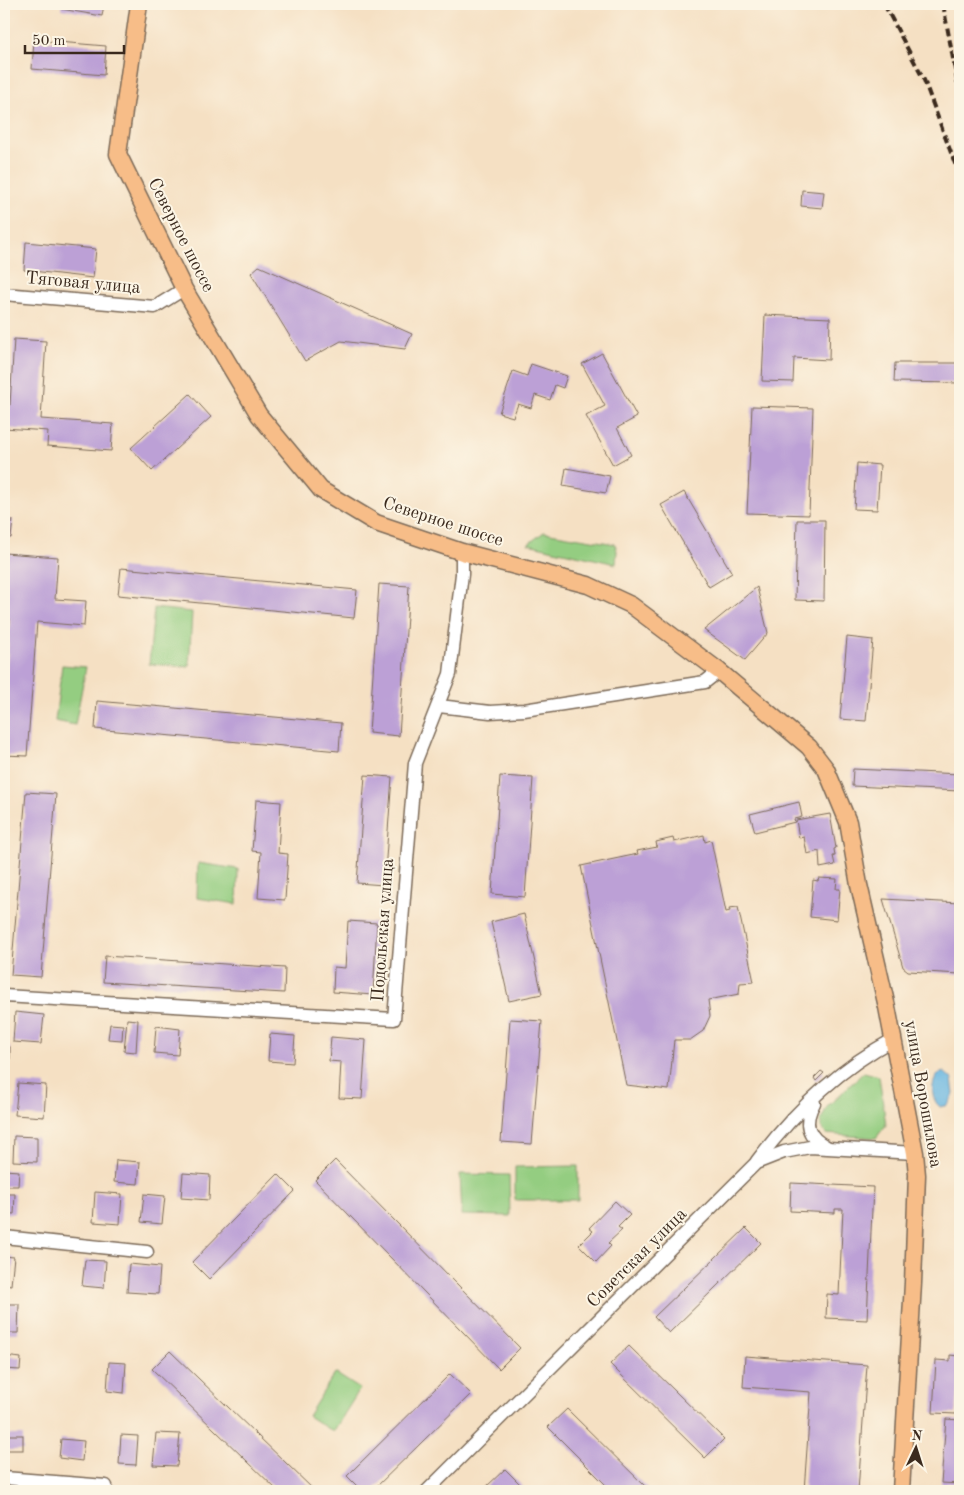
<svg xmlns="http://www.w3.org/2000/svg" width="964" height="1495" font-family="'Old Standard TT',serif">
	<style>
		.green { fill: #94cd81; stroke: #687c50 }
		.water { fill: #67b6e1; stroke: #517080 }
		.building { fill: #bca0d6 }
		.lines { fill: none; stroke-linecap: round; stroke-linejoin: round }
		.minor-casing { stroke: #7c6a58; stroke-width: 15 }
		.major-casing { stroke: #7c6a58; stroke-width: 19 }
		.minor { stroke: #fff; stroke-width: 12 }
		.major { stroke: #f7bd88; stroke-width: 16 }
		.rail { stroke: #3b2a1e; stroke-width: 4; stroke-dasharray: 8 4; stroke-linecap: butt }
		.labels { text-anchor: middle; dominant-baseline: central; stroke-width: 4; stroke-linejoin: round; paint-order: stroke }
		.street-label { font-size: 18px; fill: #3b2a1e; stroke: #fcf5e5 }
	</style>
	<rect width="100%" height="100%" fill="#fcf5e5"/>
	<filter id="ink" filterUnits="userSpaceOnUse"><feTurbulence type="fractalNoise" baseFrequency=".02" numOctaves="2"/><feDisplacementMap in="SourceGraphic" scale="10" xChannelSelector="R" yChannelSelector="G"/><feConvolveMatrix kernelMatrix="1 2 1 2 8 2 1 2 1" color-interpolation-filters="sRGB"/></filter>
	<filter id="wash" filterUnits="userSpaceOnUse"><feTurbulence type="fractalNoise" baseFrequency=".0096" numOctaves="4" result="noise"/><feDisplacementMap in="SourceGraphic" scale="20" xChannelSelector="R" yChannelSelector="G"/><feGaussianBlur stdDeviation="1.12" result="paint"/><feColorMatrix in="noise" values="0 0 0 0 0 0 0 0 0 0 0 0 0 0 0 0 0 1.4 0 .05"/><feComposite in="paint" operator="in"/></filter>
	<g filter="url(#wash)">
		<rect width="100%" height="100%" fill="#f5e0c3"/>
		<g class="green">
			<path d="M544,532l71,12 2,7 -1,13 -88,-20z"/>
			<path d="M154,608l38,4 -3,55 -40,-3z"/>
			<path d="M62,665l24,2 -11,58 -20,-4z"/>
			<path d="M198,863l40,6 -1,35 -40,-6z"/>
			<path d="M864,1072l15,4 7,49 -10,13 -50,-4 -5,-7v-7l6,-13z"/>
			<path d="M578,1166v34h-63v-33z"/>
			<path d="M460,1174l49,1 1,41 -48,-1z"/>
			<path d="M335,1373l25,16 -27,43 -25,-16z"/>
		</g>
		<path class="water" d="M944,1072l8,7 2,15 -6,11 -8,2c-10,-9 -9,-23 -2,-33z"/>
		<g id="blocks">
			<g class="building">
				<path d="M62,4h42l-2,12 -41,-7z"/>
				<path d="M4,39h4l-2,28h-2z"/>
				<path d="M34,40l72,6 -2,29 -72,-6z"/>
				<path d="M802,190l22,2 -2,16 -21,-2z"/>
				<path d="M26,242l70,7 -3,29 -69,-8z"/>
				<path d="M259,266l153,68 -7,15 -64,-8 -36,20 -54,-88z"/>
				<path d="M765,315l65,3 -1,42 -35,-2 -1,24 -31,-1z"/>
				<path d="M14,339l32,2 -5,78 72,5 -2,27 -64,-5 1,-15 -44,-3v-24l6,1z"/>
				<path d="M602,353l35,64 -20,11 14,27 -18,10 -27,-49 19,-10 -23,-42z"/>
				<path d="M895,363h65v20l-66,-1z"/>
				<path d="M531,364l36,12 -4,12 -8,-3 -5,15 -15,-5 -4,13 -13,-4 -5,13 -14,-4 14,-42 14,5z"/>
				<path d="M190,394l21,23 -59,54 -21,-23z"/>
				<path d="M752,406l61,2 -4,107 -62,-2z"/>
				<path d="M857,463l23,2 -3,45 -23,-1z"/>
				<path d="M566,468l44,8 -4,17 -43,-7z"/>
				<path d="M684,492l48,81 -23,14 -48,-82z"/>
				<path d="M4,519l9,1 -2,18 -7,-1z"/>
				<path d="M797,520h28l-1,81 -29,-1z"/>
				<path d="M4,553l54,4 -3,42 31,2 -2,25 -47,-4 -10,134 -23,-1v-49l6,-87h-6z"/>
				<path d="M121,568l236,22 -3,28 -236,-23z"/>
				<path d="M379,584l30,2 -10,150 -30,-3z"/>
				<path d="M757,587l11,46 -23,27 -41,-30z"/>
				<path d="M847,637l26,3 -7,81 -26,-2z"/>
				<path d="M97,701l244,22 -2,28 -244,-22z"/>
				<path d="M853,769l107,5v17l-108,-5z"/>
				<path d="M365,775l27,2 -8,108 -27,-2z"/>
				<path d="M500,776l33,2 -8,119 -33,-3z"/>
				<path d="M26,792l30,2 -15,183 -30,-2z"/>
				<path d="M256,800l25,2 -3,51 10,1 -3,46 -27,-2 3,-46 -9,-1z"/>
				<path d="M799,802l3,15 -8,2 1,3 -40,10 -5,-18z"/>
				<path d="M830,814l6,34 -2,1 1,7h-2l2,9 -15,3 -1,-17 -12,3 -3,-17 -5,1 -3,-18z"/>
				<path d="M704,835l1,7 6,-2 15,72 4,-1 -1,-3 9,-1 16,75 -14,1 -1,11 -31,6 2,16 -7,15 -13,9h-16l-5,50 -43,-5 -45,-219 57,-12 -1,-3 20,-4 -1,-5 17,-4 1,4z"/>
				<path d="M819,878l18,1 -1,10h4l-3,31 -27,-3 3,-37 5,1z"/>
				<path d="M883,899l77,4v71l-52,-3 -5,-4z"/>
				<path d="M524,914l18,80 -33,7 -18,-79z"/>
				<path d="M348,921l29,2 -4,72 -40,-3 1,-25 11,1z"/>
				<path d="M105,956l180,12 -1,25 -181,-11z"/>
				<path d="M15,1012l29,3 -3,29 -28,-2z"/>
				<path d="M127,1019l11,1 -2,32 -12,-1z"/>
				<path d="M510,1019l32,2 -10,123 -31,-2z"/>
				<path d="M110,1024l13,1 -1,15 -14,-1z"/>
				<path d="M156,1026l24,3 -2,26 -24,-2z"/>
				<path d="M270,1034l25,2 -2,27 -25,-2z"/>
				<path d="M331,1037l35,3 -4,59 -23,-1 2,-36 -12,-1z"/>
				<rect x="4" y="1047" width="6" height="12"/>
				<path d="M821,1071l3,2 -8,8 -2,-3z"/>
				<path d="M18,1083l28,2 -2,32 -29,-2z"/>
				<path d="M14,1136l23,1v25l-24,-1z"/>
				<path d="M116,1160l24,2 -2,22 -24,-2z"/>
				<path d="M335,1160l185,188 -21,21 -184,-189z"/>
				<path d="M4,1170l15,1 -1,15h-14z"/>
				<path d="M183,1173l27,2 -1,25 -28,-2z"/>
				<path d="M278,1174l17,17 -86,88 -17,-17z"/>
				<path d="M791,1183l82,4 -6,133 -41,-2 1,-24 12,1 4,-86h-8v4l-45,-2z"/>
				<path d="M95,1192l27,2 -2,30 -27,-2z"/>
				<path d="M4,1194h11l-1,20 -10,-1z"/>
				<path d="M144,1194l21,2 -3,28 -21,-2z"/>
				<path d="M615,1201l15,14 -12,12 4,3 -14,13 3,3 -15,16 -17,-17 14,-14 -4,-3z"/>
				<path d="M746,1228l15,15 -92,90 -15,-16z"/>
				<path d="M4,1256l10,1 -3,28 -7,-1z"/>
				<path d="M85,1260l21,1 -2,27 -22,-2z"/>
				<path d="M129,1264l31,3 -2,27 -31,-2z"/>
				<path d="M4,1304h15l-1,29h-14z"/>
				<path d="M959,1343l1,27 -4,44 -23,-1 3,-53 14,1v-6l8,1z"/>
				<path d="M629,1346l95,93 -19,19 -95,-94z"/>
				<path d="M170,1351l145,140h-37l-126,-122z"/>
				<path d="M4,1356l17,2 -1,12 -16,-1z"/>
				<path d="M745,1356l122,9 -9,126h-54l7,-99 -68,-5z"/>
				<path d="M109,1362l17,1 -2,30 -17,-2z"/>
				<path d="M450,1374l21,20 -99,97h-10l-15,-15z"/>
				<path d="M567,1409l83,82h-38l-64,-64z"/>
				<path d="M946,1419l14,1v64l-19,-1z"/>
				<path d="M156,1433l24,1 -3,32 -24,-1z"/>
				<rect x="4" y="1435" width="19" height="15"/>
				<path d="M121,1435l17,1 -2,29 -17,-1z"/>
				<path d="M61,1439l23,2 -2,20 -23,-3z"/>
				<path d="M505,1469l22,22h-36l-5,-4z"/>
			</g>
		</g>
	</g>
	<g filter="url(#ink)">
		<use href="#blocks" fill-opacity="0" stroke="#7c6a58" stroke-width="1"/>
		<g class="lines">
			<g class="minor-casing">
				<g id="minor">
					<path d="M4,294l151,13 29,-18"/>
					<path d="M439,706l51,6 34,-2 181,-28 14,-11"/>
					<path d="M4,996l390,23 21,-256 35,-89 12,-100v-22"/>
					<path d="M814,1103c-11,20 -7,34 13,44"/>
					<path d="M757,1161c37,-49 83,-93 137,-122"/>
					<path d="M4,1237l143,15"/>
					<path d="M4,1478l102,8"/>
					<path d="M427,1491l329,-328 28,-11 26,-5 105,6"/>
				</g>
			</g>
			<g class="major-casing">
				<path id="major" d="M139,4l-21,150 66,135 75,126 62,75 55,33 86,29 126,33 43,20 88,66 90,76 17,22 22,53 11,63 28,122 28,146 2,22 -4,108 -12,208"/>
			</g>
			<use href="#minor" class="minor"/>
			<use href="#major" class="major"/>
			<g class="rail">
				<path d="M884,4l40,76 36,97"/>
				<path d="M943,4l17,93"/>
			</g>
		</g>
	</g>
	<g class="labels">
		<g class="street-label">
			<text transform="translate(181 235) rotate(63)">Северное шоссе</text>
			<text transform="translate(83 283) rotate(5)">Тяговая улица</text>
			<text transform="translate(443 522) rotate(18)">Северное шоссе</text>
			<text transform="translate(383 930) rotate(-86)">Подольская улица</text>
			<text transform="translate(923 1094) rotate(80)">улица Ворошилова</text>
			<text transform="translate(637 1258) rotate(-45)">Советская улица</text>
		</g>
	</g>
	<rect width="964" height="1495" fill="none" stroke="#fcf5e5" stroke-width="20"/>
	<g transform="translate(916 1448) rotate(4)" stroke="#fcf5e5" stroke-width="4" paint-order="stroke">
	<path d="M0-4L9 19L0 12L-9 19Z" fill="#3b2a1e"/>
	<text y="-8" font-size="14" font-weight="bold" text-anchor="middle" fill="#3b2a1e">N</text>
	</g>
	<path d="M25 45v8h99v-8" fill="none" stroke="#3b2a1e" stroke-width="2.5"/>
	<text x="32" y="45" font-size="15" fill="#3b2a1e" stroke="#fcf5e5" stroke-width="4" paint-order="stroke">50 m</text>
</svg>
